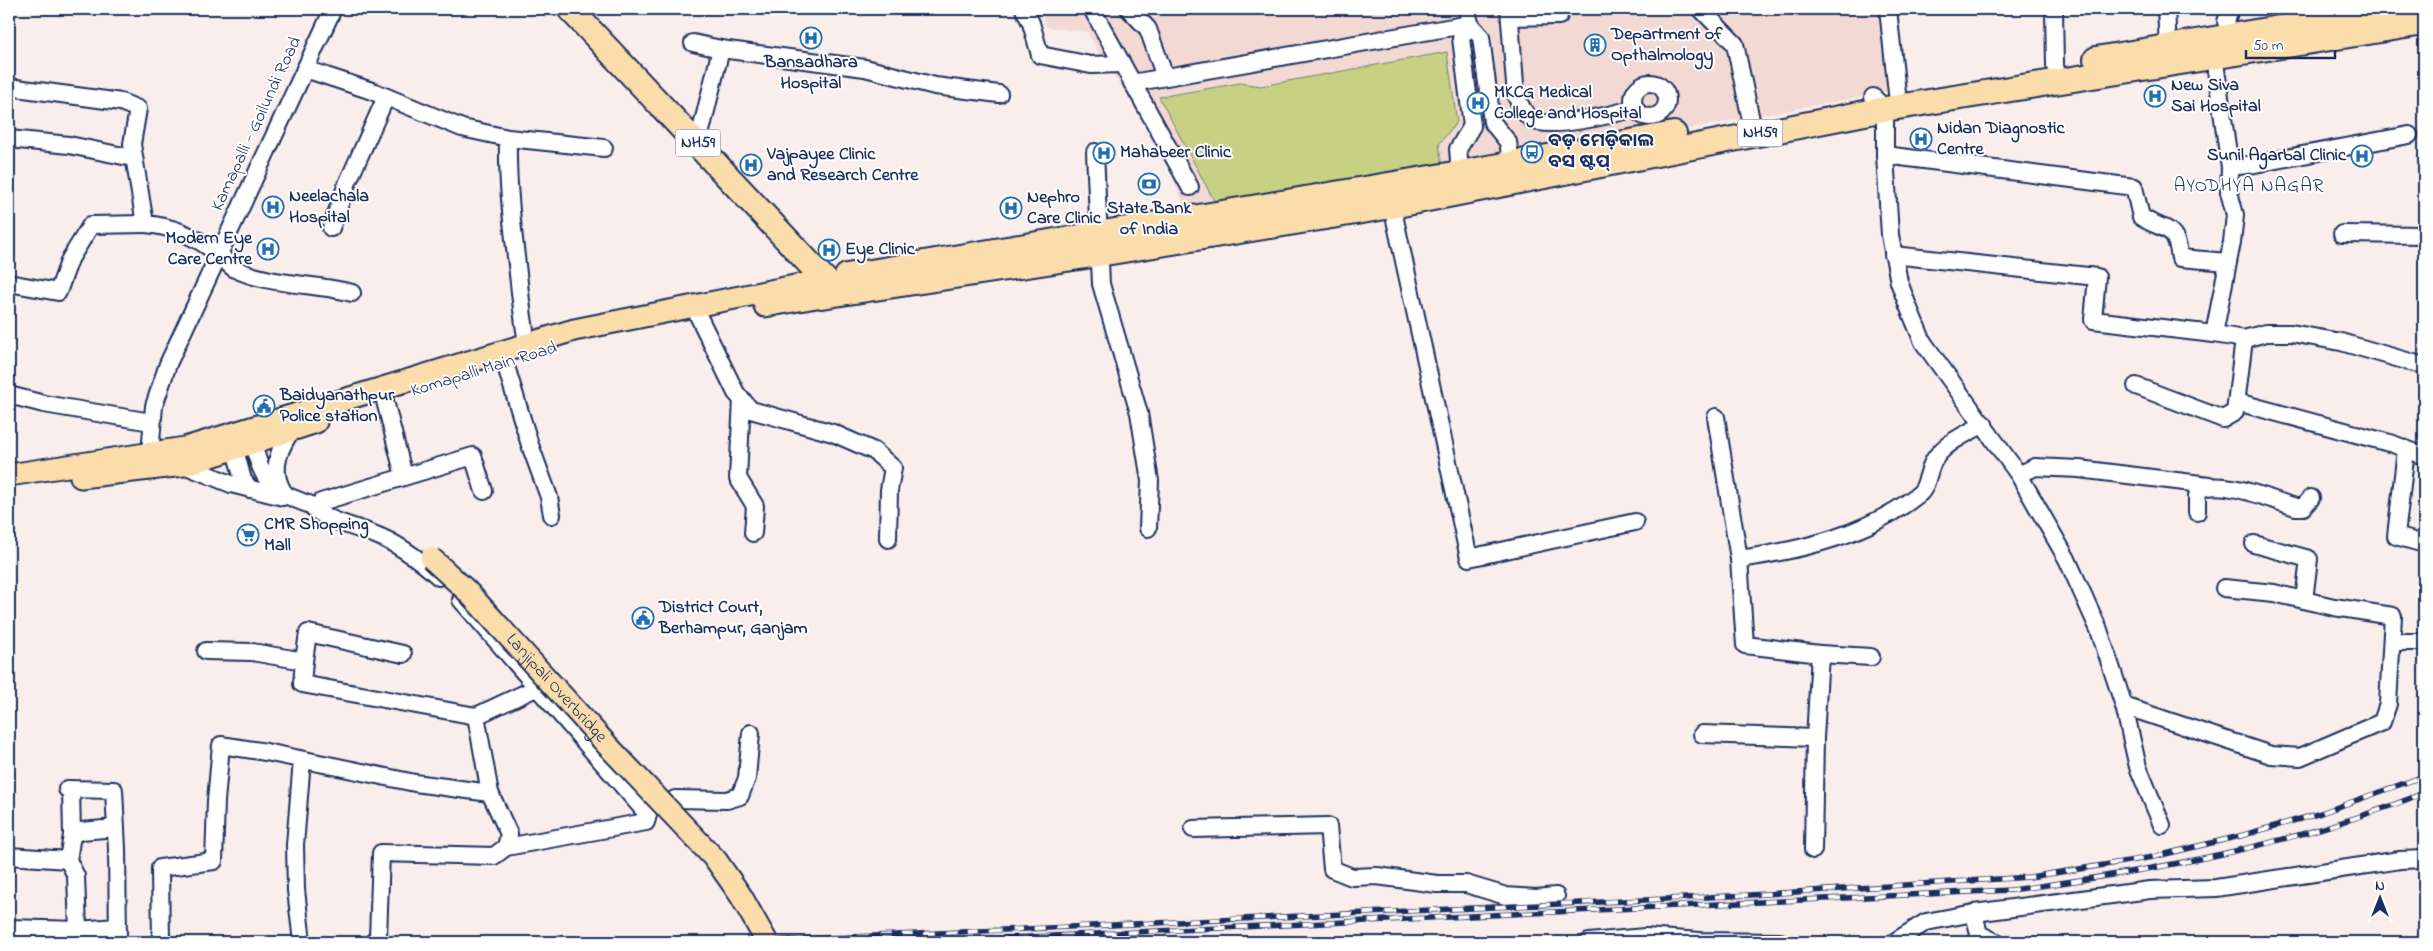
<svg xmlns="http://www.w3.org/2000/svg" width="2433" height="951" font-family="'Indie Flower','Noto Sans Oriya',sans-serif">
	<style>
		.built { fill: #f2d9d4 }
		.green { fill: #c6d184; stroke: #708071 }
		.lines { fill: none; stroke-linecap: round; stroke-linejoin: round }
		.minor-casing { stroke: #1b2f5e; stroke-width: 20 }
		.major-casing { stroke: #1b2f5e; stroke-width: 25 }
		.highway-casing { stroke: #1b2f5e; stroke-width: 28 }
		.minor { stroke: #fff; stroke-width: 16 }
		.major { stroke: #fbddab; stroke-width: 21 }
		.highway { stroke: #fbddab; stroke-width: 24 }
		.rail-casing { stroke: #1b2f5e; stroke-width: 5.5 }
		.rail { stroke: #fff; stroke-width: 4; stroke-dasharray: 11; stroke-linecap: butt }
		.major-bridge-casing { stroke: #1b2f5e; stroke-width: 25; stroke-linecap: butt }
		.major-bridge { stroke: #fbddab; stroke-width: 21 }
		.labels { text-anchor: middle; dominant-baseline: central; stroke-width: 4; stroke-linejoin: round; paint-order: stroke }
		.shield { fill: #fff; stroke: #5f6d8e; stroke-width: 1 }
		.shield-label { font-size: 16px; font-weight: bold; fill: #1b2f5e }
		.poi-label { font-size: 18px; font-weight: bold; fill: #1b2f5e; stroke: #fff; text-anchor: start }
		.street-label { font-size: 18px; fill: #1b2f5e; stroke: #fff }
		.neighbourhood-label { font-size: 19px; letter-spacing: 1px; fill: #1b2f5e; stroke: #fff }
	</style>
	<rect width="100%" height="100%" fill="#f9eeeb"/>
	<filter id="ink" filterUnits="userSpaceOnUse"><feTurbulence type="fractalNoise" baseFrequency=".02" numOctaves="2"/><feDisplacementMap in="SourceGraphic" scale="10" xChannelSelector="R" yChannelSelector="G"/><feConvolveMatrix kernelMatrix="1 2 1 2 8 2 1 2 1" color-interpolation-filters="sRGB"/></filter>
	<g filter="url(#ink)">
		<path class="built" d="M1039,9h845l17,80 -710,133 -35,-85 -53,-77 -16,-28 -40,-5z"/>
		<path class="green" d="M1447,52l10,70 -18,22 3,24 -223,42 -60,-113 81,-14 21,3z"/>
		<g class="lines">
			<g class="minor-casing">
				<g id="minor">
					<path d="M1024,9l7,14 9,32 51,10 31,-1"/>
					<path d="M1092,9l98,178"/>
					<path d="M1129,9l19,20 17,48"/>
					<path d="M1467,9l3,15"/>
					<path d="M1509,9l7,87c4,8 7,17 15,23 17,12 84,-5 104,-11"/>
					<path d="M1701,9l34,35 16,76"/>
					<path d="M1888,9l9,84 4,14"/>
					<path d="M2054,9l1,56 3,16"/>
					<path d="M2166,9l2,37"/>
					<path d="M2230,9l-4,13 5,13"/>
					<path d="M1510,17l49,-1"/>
					<path d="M1470,24l11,13 11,85 16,20 5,31"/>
					<path d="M693,43l28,6 144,19 70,18 64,8"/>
					<path d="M2214,56l16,111 -1,25 6,23 -3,27 -18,92 30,5 22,-6h25l50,9 83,24"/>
					<path d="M305,69l67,22 90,37 46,10 96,10"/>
					<path d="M1132,83l338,-59"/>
					<circle cx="1650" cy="100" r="17"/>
					<path d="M9,87l112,15 17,7 -6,35 13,80c27,2 52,13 73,30 6,4 11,12 17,15 36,17 80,14 117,24"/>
					<path d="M1873,97l12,12v46l5,80 9,47 9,24 15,36 96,133 48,84 32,71 25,76 14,61 24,58"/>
					<path d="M508,138c-1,43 4,85 9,127 3,26 5,51 10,77"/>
					<path d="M9,139l60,6 64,13"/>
					<path d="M698,143l23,-94"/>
					<path d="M1095,152l6,132 38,129 11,68 -2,47"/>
					<path d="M1885,155l249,32 7,30c25,16 34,5 39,41l48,4"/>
					<path d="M2230,167l25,-3 154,-29"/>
					<path d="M1461,182l-3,-33 14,-23 -11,-88 9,-14"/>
					<path d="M1392,206l77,352 166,-36"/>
					<path d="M331,228l16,-44 39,-87"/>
					<path d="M2342,234l82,1"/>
					<path d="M1893,255l204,22 -4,43 121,14"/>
					<path d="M9,283l49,9 12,-33 21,-34 54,-1"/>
					<path d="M693,305l43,88 15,17 82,23 41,18 19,17 -4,22 -1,49"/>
					<path d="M505,363l25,82 19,52 3,18"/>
					<path d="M2136,386l87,33 12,-7 9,-73"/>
					<path d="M9,395l35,9 107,18"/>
					<path d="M742,399l-4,79 17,28 -2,27"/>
					<path d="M385,401l19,75"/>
					<path d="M2237,402l156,42 31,12"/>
					<path d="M1716,417l23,142 6,86 75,9 -5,84 -2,112"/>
					<path d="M250,433c14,52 17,57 69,75"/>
					<path d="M235,450l8,30 7,9"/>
					<path d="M2406,450l-10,86 28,8"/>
					<path d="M150,453l4,-47 14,-42 165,-355"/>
					<path d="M184,465l47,19 52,13"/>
					<path d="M2019,475l16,-8 44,2 130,16"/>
					<path d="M285,494c-16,-21 -7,-44 6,-63"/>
					<path d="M321,502l152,-46 11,35"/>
					<path d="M309,504c18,18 42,21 64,30 25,9 46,25 66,43"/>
					<path d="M2197,512v-16l3,-7c26,-10 70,11 96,18h7l8,-9"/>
					<path d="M2254,544l55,15 -5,41"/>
					<path d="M1739,559c64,-9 128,-24 180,-65 8,-6 9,-23 14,-32 9,-18 33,-28 51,-38"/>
					<path d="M2392,642h32"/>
					<path d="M206,651l46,1 52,9 -2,23 174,32 60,-28"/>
					<path d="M1820,654l51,3"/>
					<path d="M304,661l4,-28 95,21"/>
					<path d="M2124,706l147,49 29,2 82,-35 6,-18 5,-88 -59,-9 -60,-14 -50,-5"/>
					<path d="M476,716l14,77 19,41 -3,13"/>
					<path d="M1702,734l113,4"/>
					<path d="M302,760l-7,85 1,45 6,52"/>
					<path d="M67,789l47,1 3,59 1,93"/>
					<path d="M71,789l1,46"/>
					<path d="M675,799l52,1 13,-4 7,-18 4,-45"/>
					<path d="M1193,829l135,-3 4,43 20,8 25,-1 60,8h29l40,12 30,2 20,-2"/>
					<path d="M9,856l59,4 4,-25 9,-4 35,-3"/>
					<path d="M68,860l8,16 2,54"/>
					<path d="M1974,913l5,21 -2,8"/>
					<path d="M9,928l69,2 39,-3"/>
					<path d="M1979,934l17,8"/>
					<path d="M161,942l-1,-74 54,-7 2,-60 5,-56 45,7 149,31 75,10"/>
					<path d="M373,942l5,-4 3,-85 113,3 12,-9 140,-25 2,-7 -187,-215"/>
					<path d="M1589,942l56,-5 55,4 80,1"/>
					<path d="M1894,942l32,-20 48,-9 176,-23 66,-2 184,-28 24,-1"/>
				</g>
			</g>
			<g class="major-casing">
				<g id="major">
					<path d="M765,306l57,-10"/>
					<path d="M9,475l176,-27 389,-118 251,-50"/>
					<path d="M81,477l103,-12 132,-43"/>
				</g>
			</g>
			<g class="highway-casing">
				<g id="highway">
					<path d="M570,9l255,271"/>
					<path d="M2096,59l294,-50"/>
					<path d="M847,276l613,-103 214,-39"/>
					<path d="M825,280l-3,16 277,-42 293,-48 493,-97 539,-86"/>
				</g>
			</g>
			<use href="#minor" class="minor"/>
			<use href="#major" class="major"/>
			<use href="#highway" class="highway"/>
			<g class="rail-casing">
				<g id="rail">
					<path d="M748,942l1002,-47 280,-18 123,-20 87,-21 81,-23 103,-37"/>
					<path d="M929,942l1082,-52c141,-19 281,-44 413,-97"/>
				</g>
			</g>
			<use href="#rail" class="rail"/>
			<g class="major-bridge-casing">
				<g id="major-bridge">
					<path id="s1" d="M431,558l36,33 141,155 108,114 25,36 26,46"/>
				</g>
			</g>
			<use href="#major-bridge" class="major-bridge"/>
		</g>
	</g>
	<defs>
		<g id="hospital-ring" transform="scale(1.125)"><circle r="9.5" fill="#fff" stroke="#1f6fb2" stroke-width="1.5"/><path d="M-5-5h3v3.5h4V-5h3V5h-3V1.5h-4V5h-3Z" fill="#1f6fb2"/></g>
		<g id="building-ring" transform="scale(1.125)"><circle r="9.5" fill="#fff" stroke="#1f6fb2" stroke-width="1.5"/><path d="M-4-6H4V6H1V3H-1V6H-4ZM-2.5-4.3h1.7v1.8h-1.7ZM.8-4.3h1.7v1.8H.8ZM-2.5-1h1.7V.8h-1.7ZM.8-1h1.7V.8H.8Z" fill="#1f6fb2"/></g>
		<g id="bus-ring" transform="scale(1.125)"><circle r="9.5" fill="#fff" stroke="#1f6fb2" stroke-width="1.5"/><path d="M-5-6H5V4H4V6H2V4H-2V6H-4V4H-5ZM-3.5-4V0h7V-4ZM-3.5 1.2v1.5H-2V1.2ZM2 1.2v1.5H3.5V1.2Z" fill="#1f6fb2"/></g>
		<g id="bank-ring" transform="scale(1.125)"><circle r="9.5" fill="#fff" stroke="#1f6fb2" stroke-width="1.5"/><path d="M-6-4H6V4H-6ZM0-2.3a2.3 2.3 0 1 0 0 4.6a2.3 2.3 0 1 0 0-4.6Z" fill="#1f6fb2"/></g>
		<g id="civic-ring" transform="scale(1.125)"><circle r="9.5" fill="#fff" stroke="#1f6fb2" stroke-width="1.5"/><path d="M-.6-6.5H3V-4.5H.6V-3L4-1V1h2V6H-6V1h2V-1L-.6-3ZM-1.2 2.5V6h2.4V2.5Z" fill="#1f6fb2"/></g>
		<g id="supermarket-ring" transform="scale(1.125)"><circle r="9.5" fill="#fff" stroke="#1f6fb2" stroke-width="1.5"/><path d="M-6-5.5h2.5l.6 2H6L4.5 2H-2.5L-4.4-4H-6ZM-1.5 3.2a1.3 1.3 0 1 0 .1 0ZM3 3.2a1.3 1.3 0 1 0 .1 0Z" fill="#1f6fb2"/></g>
	</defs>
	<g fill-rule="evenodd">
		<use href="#hospital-ring" x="811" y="38"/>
		<use href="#building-ring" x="1595" y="45"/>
		<use href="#hospital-ring" x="2155" y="96"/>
		<use href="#hospital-ring" x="1478" y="103"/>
		<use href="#hospital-ring" x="1921" y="139"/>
		<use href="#bus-ring" x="1532" y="152"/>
		<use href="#hospital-ring" x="1104" y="153"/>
		<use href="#hospital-ring" x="2362" y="156"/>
		<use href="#hospital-ring" x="751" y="165"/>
		<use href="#bank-ring" x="1149" y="184"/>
		<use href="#hospital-ring" x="273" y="207"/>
		<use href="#hospital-ring" x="1011" y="208"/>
		<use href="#hospital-ring" x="268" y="249"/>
		<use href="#hospital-ring" x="829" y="250"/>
		<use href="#civic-ring" x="264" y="406"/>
		<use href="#supermarket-ring" x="248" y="535"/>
		<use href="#civic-ring" x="643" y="618"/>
	</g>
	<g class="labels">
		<g class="shield">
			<rect x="1737.5" y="119.5" width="45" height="27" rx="4"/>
			<rect x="675.5" y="129.5" width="45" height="27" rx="4"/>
		</g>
		<g class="shield-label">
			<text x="1760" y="133">NH59</text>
			<text x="698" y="143">NH59</text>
		</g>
		<g class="poi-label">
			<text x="1611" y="35">Department of<tspan x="1611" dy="21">Opthalmology</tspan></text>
			<text x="811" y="63" text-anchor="middle">Bansadhara<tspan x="811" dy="21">Hospital</tspan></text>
			<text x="2171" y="86">New Siva<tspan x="2171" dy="21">Sai Hospital</tspan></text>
			<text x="1494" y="93">MKCG Medical<tspan x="1494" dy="21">College and Hospital</tspan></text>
			<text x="1937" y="129">Nidan Diagnostic<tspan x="1937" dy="21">Centre</tspan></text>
			<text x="1548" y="142">ବଡ଼ ମେଡ଼ିକାଲ<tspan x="1548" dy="21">ବସ ଷ୍ଟପ୍</tspan></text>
			<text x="1120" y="153">Mahabeer Clinic</text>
			<text x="767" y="155">Vajpayee Clinic<tspan x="767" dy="21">and Research Centre</tspan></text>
			<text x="2346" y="156" text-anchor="end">Sunil Agarbal Clinic</text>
			<text x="289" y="197">Neelachala<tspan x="289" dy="21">Hospital</tspan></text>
			<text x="1027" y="198">Nephro<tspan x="1027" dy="21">Care Clinic</tspan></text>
			<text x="1149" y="209" text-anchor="middle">State Bank<tspan x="1149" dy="21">of India</tspan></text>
			<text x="252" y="239" text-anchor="end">Modern Eye<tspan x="252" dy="21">Care Centre</tspan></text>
			<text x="845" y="250">Eye Clinic</text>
			<text x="280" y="396">Baidyanathpur<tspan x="280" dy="21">Police station</tspan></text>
			<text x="264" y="525">CMR Shopping<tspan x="264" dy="21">Mall</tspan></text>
			<text x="659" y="608">District Court,<tspan x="659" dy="21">Berhampur, Ganjam</tspan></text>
		</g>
		<g class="street-label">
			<text transform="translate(257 124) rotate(-65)">Kamapalli - Goilundi Road</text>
			<text transform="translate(484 370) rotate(-17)">Komapalli Main Road</text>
			<text stroke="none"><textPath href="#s1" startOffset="181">Lanjipali Overbridge</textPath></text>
		</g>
		<g class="neighbourhood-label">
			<text x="2249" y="186">AYODHYA NAGAR</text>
		</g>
	</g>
	<rect width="2433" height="951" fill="none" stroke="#fff" stroke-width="30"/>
	<rect x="15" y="15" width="2403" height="921" fill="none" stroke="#1b2f5e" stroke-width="2" filter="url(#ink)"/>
	<g transform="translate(2380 898)" stroke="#ffffff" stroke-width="4" paint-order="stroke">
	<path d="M0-4L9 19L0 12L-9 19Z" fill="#1b2f5e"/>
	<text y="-8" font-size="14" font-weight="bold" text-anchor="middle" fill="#1b2f5e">N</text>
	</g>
	<path d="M2246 50v8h89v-8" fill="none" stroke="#1b2f5e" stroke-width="2.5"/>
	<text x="2253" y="50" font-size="15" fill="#1b2f5e" stroke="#ffffff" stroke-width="4" paint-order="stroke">50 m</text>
</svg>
